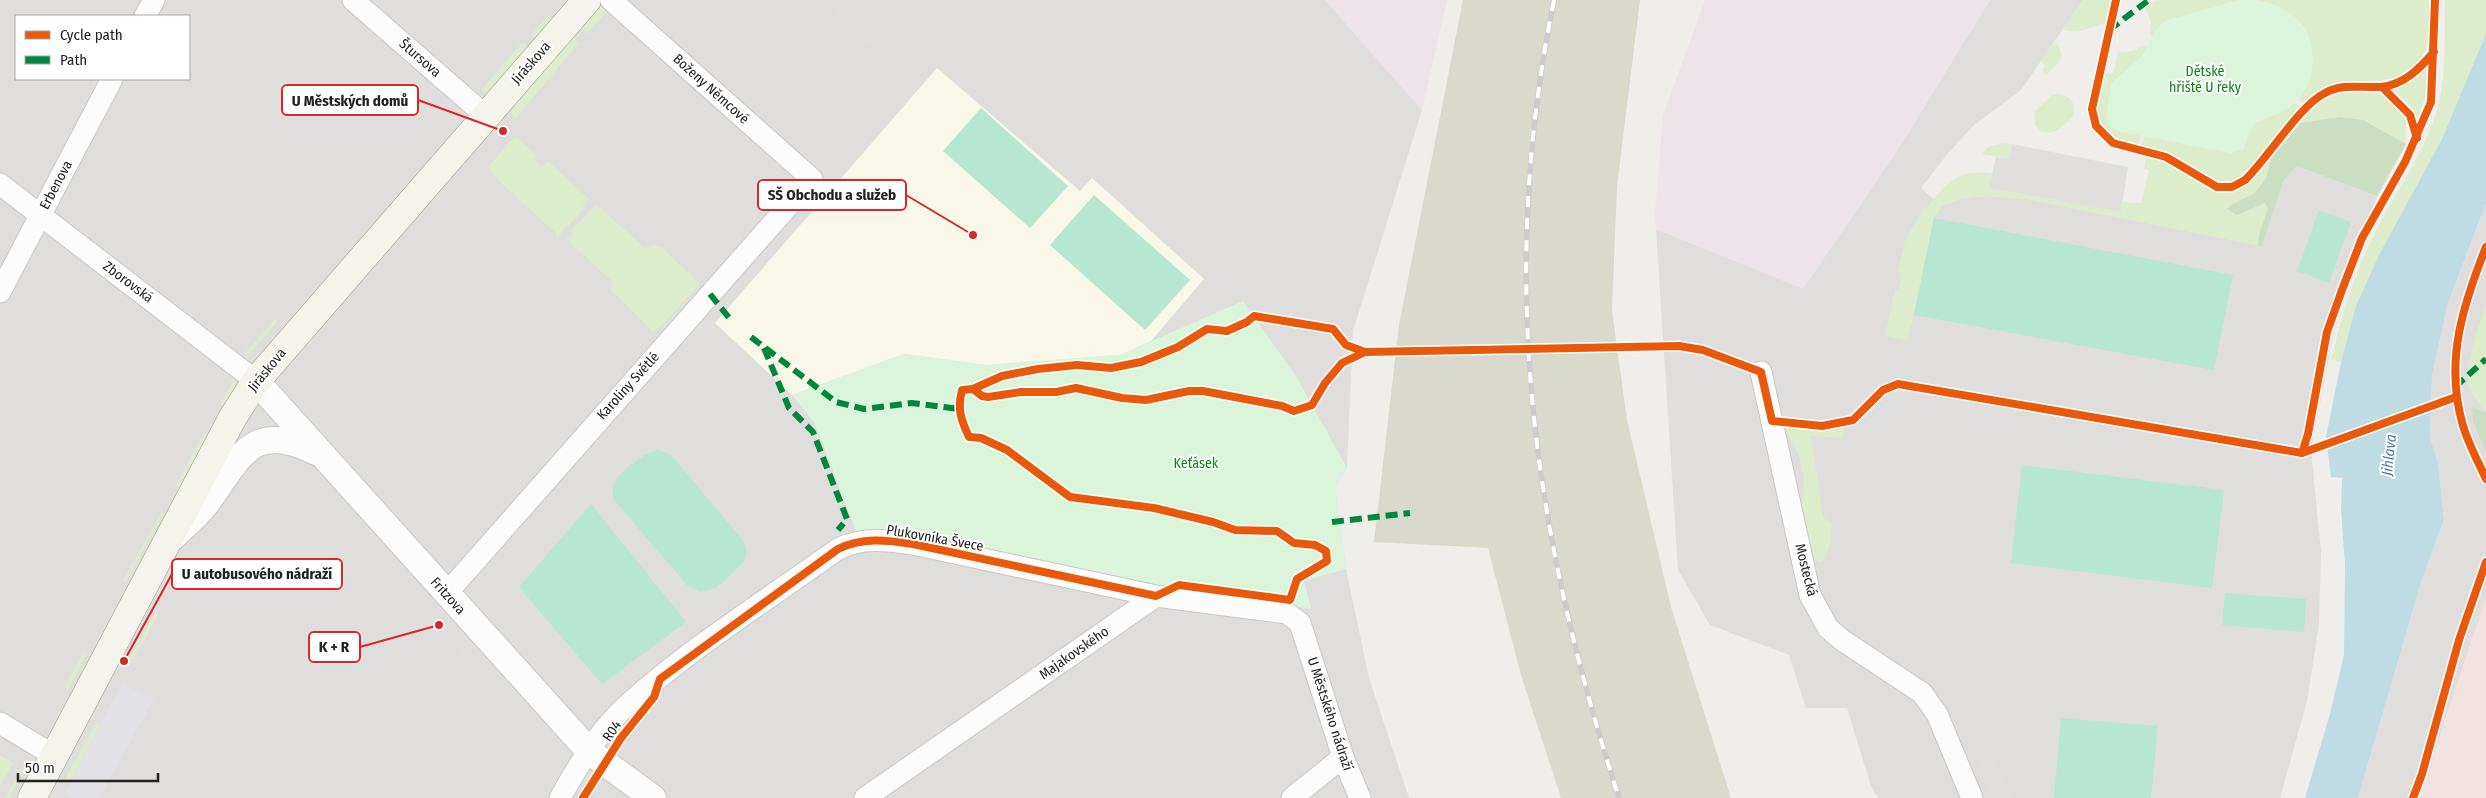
<svg xmlns="http://www.w3.org/2000/svg" width="2486" height="798" font-family="'Fira Sans Condensed',sans-serif">
	<style>
		.residential { fill: #dfdedc; fill-rule: evenodd }
		.commercial { fill: #f1e3e1 }
		.industrial { fill: #ede4e9 }
		.education { fill: #f8f7e8 }
		.construction { fill: #d9d9cd }
		.grass { fill: #ddeccb }
		.forest { fill: #cbdec1 }
		.park { fill: #daf5da }
		.pitch { fill: #b7e6d2 }
		.parking { fill: #e0dfde }
		.plaza { fill: #e2e1e5 }
		.water { fill: #bfdbe3 }
		.lines { fill: none; stroke-linecap: round; stroke-linejoin: round }
		.minor-casing { stroke: #c9c8c7; stroke-width: 23 }
		.tertiary-casing { stroke: #c9c8c7; stroke-width: 28 }
		.secondary-casing { stroke: #999a82; stroke-width: 29 }
		.minor { stroke: #fdfcfc; stroke-width: 21 }
		.tertiary { stroke: #fdfcfc; stroke-width: 26 }
		.secondary { stroke: #f4f4ed; stroke-width: 28 }
		.rail-casing { stroke: #ccc; stroke-width: 5.5 }
		.rail { stroke: #fff; stroke-width: 4; stroke-dasharray: 11; stroke-linecap: butt }
		.quiet { stroke: #00873e; stroke-width: 6; stroke-dasharray: 12 6; stroke-linecap: butt }
		.cycleway-casing { stroke: #fff; stroke-width: 11 }
		.cycleway { stroke: #e8590c; stroke-width: 8 }
		.labels { text-anchor: middle; dominant-baseline: central; stroke-width: 4; stroke-linejoin: round; paint-order: stroke }
		.street-label { font-size: 14px; fill: #222; stroke: #fff }
		.park-label { font-size: 14px; fill: #0c8416; stroke: #fff }
		.water-label { font-size: 15px; font-style: italic; fill: #4a7aab; stroke: #fff }
		.leader { fill: none; stroke: #d62828; stroke-width: 2 }
		.callout-dot { fill: #d62828; stroke: #fff; stroke-width: 2 }
		.callout { fill: #fff; stroke: #d62828; stroke-width: 2 }
		.callout-label { font-size: 15px; text-anchor: middle; font-weight: bold; fill: #222 }
	</style>
	<rect width="100%" height="100%" fill="#f0eeeb"/>
	<g class="residential">
		<path d="M0,0h1325l97,110 -69,221 -6,137 -12,18 11,83 23,109 40,120h-1409zM16,16h173v63h-173z"/>
		<path d="M1990,0h93l-62,90 -48,36 -24,26 -28,36 20,18 21,-8 25,-2 40,3 235,47 20,-62 15,-18 80,30 -43,135 -23,119 10,102 -2,72 -12,77 -27,97h-402l-7,-12 -24,-78h-41l-17,-53 -79,-30 -32,-55 -22,-341 147,59z"/>
		<path d="M2486,205v593h-128l63,-216 23,-62 -6,-57 -8,-26 2,-62 16,-72z"/>
	</g>
	<path class="commercial" d="M2486,597v201h-67z"/>
	<g class="industrial">
		<path d="M1325,0h122l-25,110z"/>
		<path d="M1705,0h285l-94,153 -93,136 -147,-60 -1,-17 8,-97z"/>
	</g>
	<path class="education" d="M937,68l143,123 12,-13 112,101 -53,62 -31,14 -134,10 -82,-11 -112,41 -77,-72z"/>
	<path class="construction" d="M1463,0h177l-23,186 -5,125 15,109 44,187 60,191h-170l-40,-123 -33,-127 -114,-6 25,-217z"/>
	<g class="grass">
		<path d="M2083,0h28l-5,23c-12,3 -31,13 -43,6z"/>
		<path d="M2157,0h83l-75,21 -8,7 -4,9 -3,-4 1,-12 -6,-14z"/>
		<path d="M2256,0h174c3,12 1,31 -2,42 -15,50 -53,34 -91,42 -13,3 -23,11 -33,20l-5,-5 3,-4c3,-16 8,-34 8,-50 -1,-26 -33,-41 -54,-45z"/>
		<path d="M2445,0h41v34l-4,11 -40,94 -63,116 -23,51 -15,56 -10,-3c11,-44 25,-89 46,-130 20,-39 48,-77 60,-119 10,-34 7,-74 8,-110z"/>
		<path d="M602,5l6,5 -21,24 -7,-8z"/>
		<path d="M548,15l6,6 -18,19 -5,-5z"/>
		<path d="M572,37l7,6 -65,77 -3,-8 4,-10z"/>
		<path d="M523,42l7,7 -43,45 -6,-4z"/>
		<path d="M2055,42c14,15 3,22 -9,33l-4,-5 3,-4 -4,-6z"/>
		<path d="M2144,45l3,2 -5,9 -31,28 6,47 23,4 -1,10c-54,-13 -44,-26 -34,-72l8,1 5,-22 15,-1z"/>
		<path d="M2429,64l-2,27 -11,34 -9,-23 -16,-13 20,-8z"/>
		<path d="M2355,91l29,4 14,11 8,14 -1,27 -28,49 -80,-30 -15,18 -20,62 -235,-47 -40,-3 -25,2 -20,8 -8,12 -26,122 -23,-4 10,-47h4l3,-15 -4,-2 7,-32 19,-32h3c21,-27 29,-38 65,-35l-2,15 131,24 2,-10 18,1 8,-33 -5,-1 2,-13 26,8 32,22 13,6 19,-2 14,-7 64,-76c13,-11 24,-15 41,-16z"/>
		<path d="M2058,94c14,1 18,10 15,23 -11,10 -25,25 -38,8l-1,-13 18,-17z"/>
		<path d="M2296,103l6,5 -53,65 -14,9 -21,-1 -36,-24 -35,-11 1,-10 87,17 12,-4 7,-21 7,-6z"/>
		<path d="M513,138h4l19,17 -3,4 9,8 6,-6 41,38 -7,9 2,1 -17,18h-2l-7,12 -3,-7 -54,-49 -13,-16z"/>
		<path d="M2004,143l8,1 -3,15 -27,-5 6,-7z"/>
		<path d="M596,204l49,44 9,-3 8,2 38,37 -44,47 -3,1 -42,-42 2,-8 -46,-42 6,-6 -2,-3z"/>
		<path d="M2486,304v108c-5,-7 -13,-15 -16,-23 -7,-22 9,-63 16,-85z"/>
		<path d="M276,318v5l-27,31h-5z"/>
		<path d="M234,380l1,6 -11,20 -4,-2z"/>
		<path d="M1790,423l34,6 20,-3v9l-3,3 -30,-2 12,81 9,7c-2,12 -1,30 -11,38l-9,-4 -10,-52 2,-27 -5,-24 -14,-26 1,-5z"/>
		<path d="M204,433l3,3 -28,51 -3,-2z"/>
		<path d="M162,511l2,2 -38,69 -3,-2z"/>
		<path d="M156,612l3,2 -26,46 -3,-2z"/>
		<path d="M84,651l3,2 -19,37 -4,-3z"/>
		<path d="M96,723l4,2 -30,57 -5,-3z"/>
		<path d="M0,755l13,8 -13,23z"/>
		<path d="M23,765l-2,11 -12,22h-4z"/>
	</g>
	<g class="forest">
		<path d="M2340,117l23,3 43,24 -29,52 -80,-30 -14,16 -21,64h-4l1,-11 9,-26 -3,-6 -28,12 -10,-6 6,-5 22,-11 11,-15 6,-21 29,-34z"/>
		<path d="M2472,407l14,6v39l-13,-30z"/>
	</g>
	<g class="park">
		<path d="M2240,0c26,0 47,5 63,28 19,27 9,67 -19,83 -7,5 -22,5 -28,11 -7,8 -10,17 -14,27l-11,4 -114,-22 -7,-5 -4,-9 5,-32 31,-29 15,-28 8,-7z"/>
		<path d="M1243,301l54,77 50,90 -12,18 11,83 -42,12 7,28 -153,-21 -250,-55 -52,-2 -41,-107 -23,-29 112,-41 82,11 134,-10z"/>
	</g>
	<g class="pitch">
		<path d="M981,108l87,78 -38,42 -87,-77z"/>
		<path d="M1094,195l96,85 -45,50 -95,-85z"/>
		<path d="M2319,210l32,12 -22,61 -32,-12z"/>
		<path d="M1934,218l299,57 -19,95 -300,-55z"/>
		<path d="M659,450l13,6 73,87 2,9 -3,10 -28,26 -15,4 -13,-6 -74,-86c-1,-6 -2,-11 0,-16 5,-12 33,-34 45,-34z"/>
		<path d="M2022,465l202,25 -12,98 -201,-25z"/>
		<path d="M591,504l95,118 -84,62 -83,-97z"/>
		<path d="M2225,593l81,6 -2,33 -82,-7z"/>
		<path d="M2061,718l97,8 -7,72h-97z"/>
	</g>
	<g class="parking">
		<path d="M828,0h85v1l-44,45 -26,-22z"/>
		<path d="M2012,144l116,23 -7,45 -132,-24 7,-31 13,2z"/>
		<path d="M390,567l101,112 -4,3 -100,-112z"/>
		<path d="M1993,755l20,43h-20l-15,-35z"/>
	</g>
	<path class="plaza" d="M122,683l32,16 -55,99h-28l-7,-4z"/>
	<path class="water" d="M2486,34v170l-38,99 -16,72 -2,62 8,26 6,57 -23,62 -63,216h-53l25,-84 14,-59 1,-90 -4,-56 1,-31 -11,-1 -5,-40 15,-75 15,-56 23,-51 63,-116z"/>
	<g class="lines">
		<g class="minor-casing">
			<g id="minor">
				<path d="M353,0l133,116"/>
				<path d="M145,16l9,-16"/>
				<path d="M0,184l256,197"/>
				<path d="M0,292l112,-213"/>
				<path d="M1761,372l49,223 18,33 14,12 80,53 15,21 35,84"/>
				<path d="M446,594l366,-415 -201,-179"/>
				<path d="M0,723l53,32"/>
				<path d="M560,798c15,-27 39,-66 61,-87 63,-59 146,-111 217,-162 24,-12 48,-9 75,-5l243,52 131,17 13,10 43,134 17,41"/>
				<path d="M865,798l291,-202"/>
				<path d="M1292,798l51,-41"/>
			</g>
		</g>
		<g class="tertiary-casing">
			<g id="tertiary">
				<path d="M256,381l334,371 63,46"/>
				<path d="M173,537c11,-11 24,-21 33,-33 34,-46 45,-85 110,-52"/>
			</g>
		</g>
		<g class="secondary-casing">
			<path id="secondary" d="M32,798l201,-381 23,-36 331,-381"/>
		</g>
		<use href="#minor" class="minor"/>
		<use href="#tertiary" class="tertiary"/>
		<use href="#secondary" class="secondary"/>
		<g class="rail-casing">
			<path id="rail" d="M1554,0c-57,279 -22,530 65,798"/>
		</g>
		<use href="#rail" class="rail"/>
		<g class="quiet">
			<path d="M2109,30l40,-30"/>
			<path d="M710,294l20,25"/>
			<path d="M751,337l85,65 28,7 48,-6 47,6"/>
			<path d="M764,348l25,60 24,24 34,87 -9,11"/>
			<path d="M2455,387l31,-28"/>
			<path d="M1332,522l78,-9"/>
		</g>
		<g class="cycleway-casing">
			<g id="cycleway">
				<path d="M2116,0l-24,109 4,17 17,17 53,14 51,30h15l13,-7c23,-22 55,-75 80,-87 18,-10 37,-5 56,-6 23,-2 39,-19 53,-35"/>
				<path d="M2382,87l28,28 7,23"/>
				<path d="M2486,247c-23,58 -41,113 -24,175 5,20 16,39 24,57"/>
				<path d="M973,389l9,7 6,1 33,-5h35l20,-4 46,10 24,2 43,-9h14l79,15 12,5 18,-6 13,-22 17,-20 23,-11"/>
				<path d="M2302,453l6,-19 19,-102 15,-42 20,-52 43,-76 26,-60 4,-102"/>
				<path d="M583,798l38,-60 33,-41 6,-18 178,-130c24,-12 48,-9 75,-5l243,52 23,-11 111,15 7,-21 30,-18 -1,-10 -11,-6 -21,-2 -17,-12 -42,-1 -22,-8 -59,-14 -84,-11 -63,-47 -26,-12 -12,-1c-8,-17 -12,-28 -7,-47l11,-1 29,-13 36,-7 39,-4 34,3 30,-6 37,-15 29,-18 20,2 20,-9 7,-6 79,13 13,16 19,7 314,-6 24,4 58,22 11,49 50,5 31,-6 30,-30 15,-6 404,69 154,-56"/>
				<path d="M2413,798l9,-24 37,-134 27,-78"/>
			</g>
		</g>
		<use href="#cycleway" class="cycleway"/>
	</g>
	<g class="labels">
		<g class="street-label">
			<text transform="translate(420 58) rotate(41)">Štursova</text>
			<text transform="translate(531 63) rotate(-49)">Jiráskova</text>
			<text transform="translate(711 89) rotate(42)">Boženy Němcové</text>
			<text transform="translate(56 185) rotate(-62)">Erbenova</text>
			<text transform="translate(128 282) rotate(37)">Zborovská</text>
			<text transform="translate(267 370) rotate(-51)">Jiráskova</text>
			<text transform="translate(628 386) rotate(-48)">Karoliny Světlé</text>
			<text transform="translate(935 538) rotate(10)">Plukovníka Švece</text>
			<text transform="translate(1806 570) rotate(76)">Mostecká</text>
			<text transform="translate(448 596) rotate(48)">Fritzova</text>
			<text transform="translate(1074 653) rotate(-35)">Majakovského</text>
			<text transform="translate(1330 714) rotate(72)">U Městského nádraží</text>
			<text transform="translate(612 731) rotate(-56)">R04</text>
		</g>
		<g class="park-label">
			<text x="2205" y="71">Dětské<tspan x="2205" dy="16">hřiště U řeky</tspan></text>
			<text x="1196" y="463">Keťásek</text>
		</g>
		<g class="water-label">
			<text transform="translate(2389 455) rotate(-84)">Jihlava</text>
		</g>
	</g>
	<path class="leader" d="M503 131L418 100M973 235L906 195M124 661L172 574M439 625L360 647"/>
	<g class="callout-dot">
		<circle cx="503" cy="131" r="5"/>
		<circle cx="973" cy="235" r="5"/>
		<circle cx="124" cy="661" r="5"/>
		<circle cx="439" cy="625" r="5"/>
	</g>
	<g class="callout">
		<rect x="282" y="85" width="136" height="30" rx="5"/>
		<rect x="758" y="180" width="148" height="30" rx="5"/>
		<rect x="172" y="559" width="170" height="30" rx="5"/>
		<rect x="309" y="632" width="51" height="30" rx="5"/>
	</g>
	<g class="callout-label">
		<text x="350" y="106">U Městských domů</text>
		<text x="832" y="200">SŠ Obchodu a služeb</text>
		<text x="257" y="579">U autobusového nádraží</text>
		<text x="334" y="652">K + R</text>
	</g>
	<rect x="15" y="15" width="175" height="65" fill="#ffffff" stroke="#a7a7a7"/>
	<rect x="25" y="31" width="25" height="8" fill="#e8590c" stroke="#a7a7a7"/>
	<text x="60" y="40" font-size="15" fill="#222222">Cycle path</text>
	<rect x="25" y="56" width="25" height="8" fill="#00873e" stroke="#a7a7a7"/>
	<text x="60" y="65" font-size="15" fill="#222222">Path</text>
	<path d="M18 773v8h140v-8" fill="none" stroke="#222222" stroke-width="2.5"/>
	<text x="25" y="773" font-size="15" fill="#222222" stroke="#ffffff" stroke-width="4" paint-order="stroke">50 m</text>
</svg>
